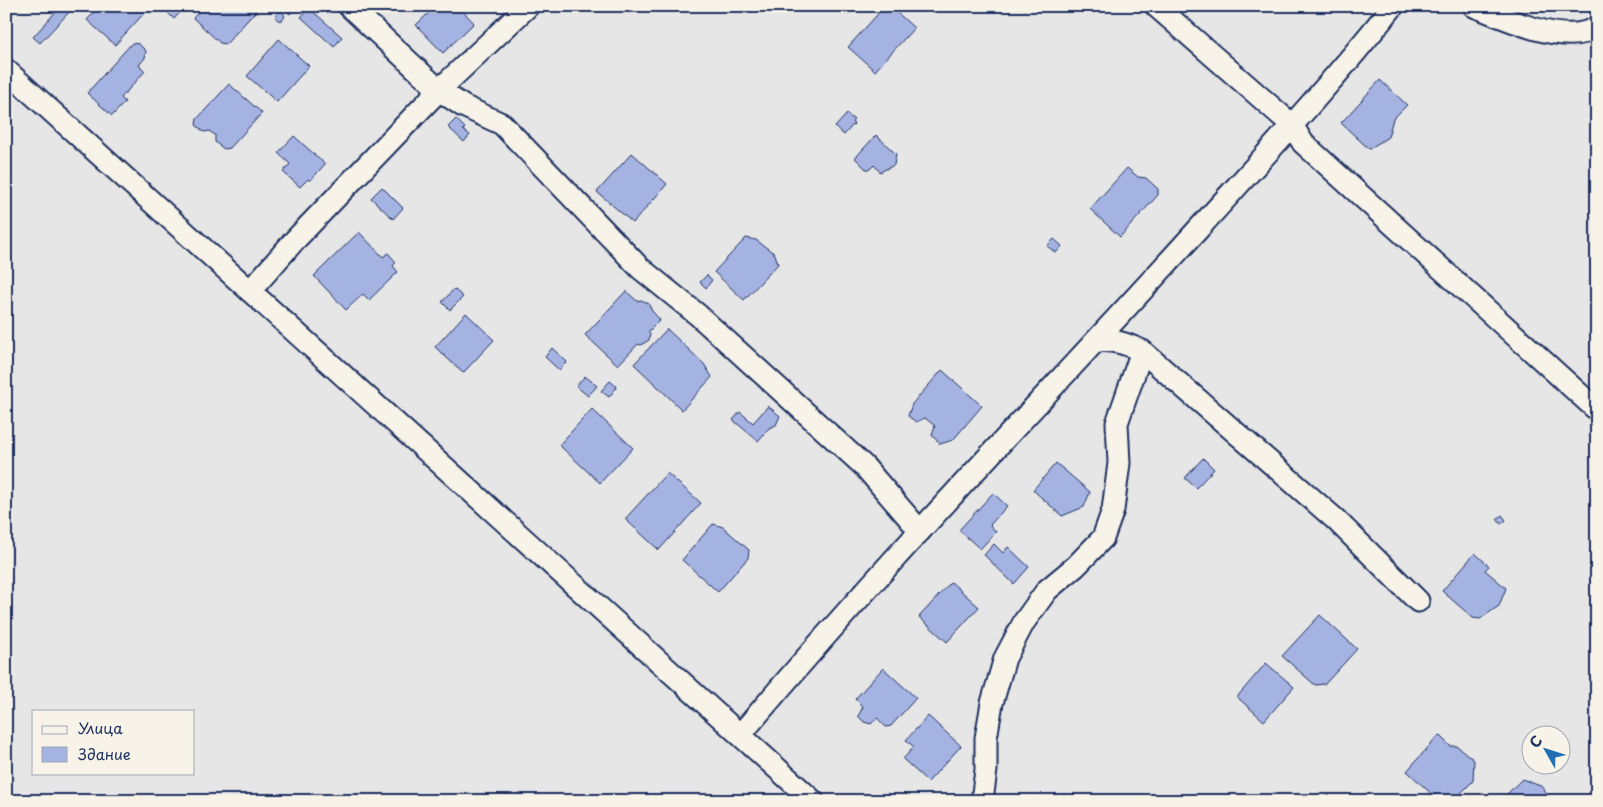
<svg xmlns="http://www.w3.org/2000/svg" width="1603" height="807" font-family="'Playpen Sans',sans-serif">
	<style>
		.building { fill: #a5b3e3; stroke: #1b2f5e }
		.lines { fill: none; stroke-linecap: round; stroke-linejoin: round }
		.street-casing { stroke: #1b2f5e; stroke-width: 25 }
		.street { stroke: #f7f3e8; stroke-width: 21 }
	</style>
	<rect width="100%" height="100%" fill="#e7e6e7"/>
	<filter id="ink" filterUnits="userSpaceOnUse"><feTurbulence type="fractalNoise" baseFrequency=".02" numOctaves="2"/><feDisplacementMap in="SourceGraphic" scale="10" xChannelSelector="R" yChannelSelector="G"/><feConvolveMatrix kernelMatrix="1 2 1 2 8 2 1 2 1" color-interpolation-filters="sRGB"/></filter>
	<g filter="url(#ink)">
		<g class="building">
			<path d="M61,6l12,2 -33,35 -7,-6z"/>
			<path d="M100,6h46l2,3 -33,36 -28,-25z"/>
			<path d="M164,6h22l-12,13 -11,-11z"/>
			<path d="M204,6h48l4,5 -30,33 -6,-1 -27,-25z"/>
			<path d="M287,6h7l2,2 -6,6 -6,-5z"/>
			<path d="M436,6h22l16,17 -31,30 -27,-28z"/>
			<path d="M885,6h5l24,22 -39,43 -27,-24z"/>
			<path d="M309,8l33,29 -8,10 -33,-30z"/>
			<circle cx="280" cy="16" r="4.5"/>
			<path d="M279,39l30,27 -32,36 -30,-26z"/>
			<path d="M132,43l7,1 7,7 -1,7 -6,7 6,6 -24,27 4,4 -13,14 -25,-23z"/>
			<path d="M1380,80l27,25 -14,14 -5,18 -19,12 -28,-26z"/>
			<path d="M229,84l33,29 -32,35 -6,1 -9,-7v-7l-6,-4 -5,1 -8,-7 1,-6z"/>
			<path d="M847,114l7,6 -2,2 2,2 -10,11 -9,-8z"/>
			<path d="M456,119l9,9 -2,2 7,5 -6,7 -16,-15z"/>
			<path d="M876,135l20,19 -2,11 -14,7 -6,-7 -4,4h-4l-11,-11z"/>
			<path d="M294,136l31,28 -15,17 -2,-2 -8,8 -17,-15 7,-8 -12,-11z"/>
			<path d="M632,153l35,31 -34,39 -36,-31z"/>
			<path d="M1127,168l11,9 8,1 12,11v6l-38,42 -30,-28z"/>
			<path d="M382,187l21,21 -10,11 -22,-21z"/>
			<path d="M359,232l24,25 5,-4 8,9 -3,4 5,6 -29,28 -6,-6 -17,16 -32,-34z"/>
			<path d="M746,238l10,2 19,14 3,10 -34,36 -30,-28z"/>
			<path d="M1054,239l8,7 -6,7 -9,-7z"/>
			<path d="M707,275l5,5 -6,8 -6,-6z"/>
			<path d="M454,289l9,8 -13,13 -8,-8z"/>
			<path d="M626,291l11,10 4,-1 7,3 4,8 8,9 -12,12 2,2 -1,6 -8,5 -3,-1 -20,21 -33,-30z"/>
			<path d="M466,313l28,27 -31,33 -28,-26z"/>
			<path d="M667,329l37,35 8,13 -30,33 -48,-46z"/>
			<path d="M552,348l15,14 -8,8 -14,-13z"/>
			<path d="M942,370l40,36 -29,34 -13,4 -8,-9 3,-9 -10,-8 -9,4 -8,-6 4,-12z"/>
			<path d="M585,376l12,10 -9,10 -12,-10z"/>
			<path d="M610,381l7,6 -8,10 -8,-6z"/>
			<path d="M768,406l12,10 -4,9 -7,3 -11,13 -25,-21 7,-8 13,11z"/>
			<path d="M592,409l41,39 -33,35 -41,-38z"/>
			<path d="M1203,458l11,11 -18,19 -11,-10z"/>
			<path d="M1056,463l34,29 -6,15 -22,9 -29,-26z"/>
			<path d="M667,473l34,30 -42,47 -34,-31z"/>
			<path d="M993,493l14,13 -17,19 6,7 -16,17 -21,-19z"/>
			<path d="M1502,515l4,5 -5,4 -4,-5z"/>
			<path d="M713,524l10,3 26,23 -1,8 -30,34 -36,-32z"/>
			<path d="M994,544l9,9 5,-6 21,20 -15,17 -30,-29z"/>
			<path d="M1475,553l14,13 -4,4 21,18 -7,18 -19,13 -7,-1 -31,-27z"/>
			<path d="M951,582l28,25 -32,35 -28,-25z"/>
			<path d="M1320,615l37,34 -32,35 -10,1 -33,-29z"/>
			<path d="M1266,663l28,24 -30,34 -27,-24z"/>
			<path d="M883,668l33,30 -25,28 -5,1 -9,-9 -6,6 -7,-2 -6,-6 5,-9 -8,-8z"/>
			<path d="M928,716l33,30 -33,36 -25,-23 11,-12 -8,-7z"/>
			<path d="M1439,735l11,11h7l17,14 -1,21 -20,20h-14l-32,-30z"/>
			<path d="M1522,779l21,8 7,14h-50z"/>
		</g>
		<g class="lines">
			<g class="street-casing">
				<g id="street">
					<path d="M349,6l90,84 24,16 39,18 138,144 58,47 166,151 56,65"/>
					<path d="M1156,6l136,119 11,18 294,267"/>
					<path d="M1474,6c31,12 92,42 123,21"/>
					<path d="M6,70l807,731"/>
					<path d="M250,291l44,-50 145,-151 89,-84"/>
					<path d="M1097,341c16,-2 30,3 45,10l193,168 83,82"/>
					<path d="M741,734c147,-175 307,-339 461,-509 65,-72 131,-143 191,-219"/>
					<path d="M982,801l4,-31v-32l6,-35 13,-45 19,-36 23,-32 29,-24 27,-28 10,-28 6,-47 -2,-40 25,-72"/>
				</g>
			</g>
			<use href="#street" class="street"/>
		</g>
	</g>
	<rect width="1603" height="807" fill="none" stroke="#f7f3e8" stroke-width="25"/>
	<rect x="12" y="12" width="1578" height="782" fill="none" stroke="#1b2f5e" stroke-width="2" filter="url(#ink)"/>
	<rect x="32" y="710" width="162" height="65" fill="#f7f3e8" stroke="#9fa5b1"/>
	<rect x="42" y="726" width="25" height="8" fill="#f7f3e8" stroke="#9fa5b1"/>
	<text x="78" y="734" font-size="15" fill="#1b2f5e">Улица</text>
	<rect x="42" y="747" width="25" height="15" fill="#a5b3e3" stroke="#9fa5b1"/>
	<text x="78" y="760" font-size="15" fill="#1b2f5e">Здание</text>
	<g transform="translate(1546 750) rotate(309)"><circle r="24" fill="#f7f3e8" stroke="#9fa5b1"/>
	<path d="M0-4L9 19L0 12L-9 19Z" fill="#1f6fb2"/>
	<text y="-8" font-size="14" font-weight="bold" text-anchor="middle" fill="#1b2f5e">С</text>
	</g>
</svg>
